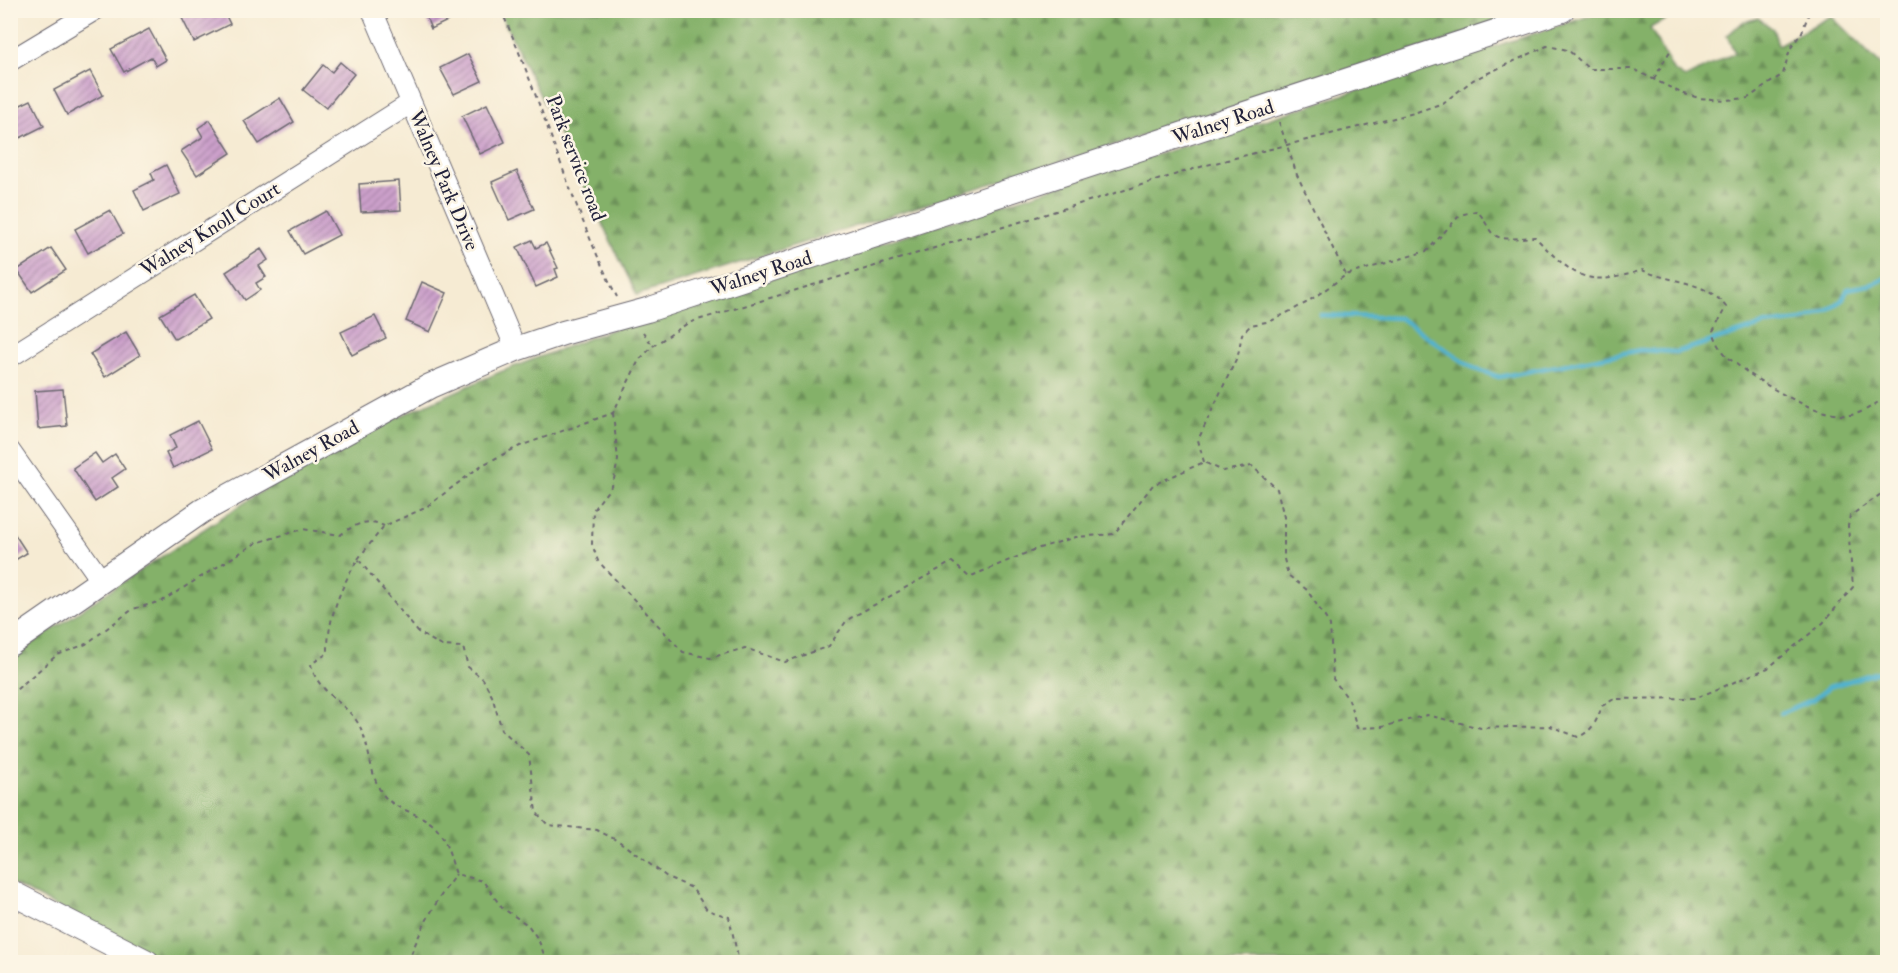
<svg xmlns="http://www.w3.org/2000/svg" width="1898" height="973" font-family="'IM FELL Double Pica',serif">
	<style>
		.forest { fill: url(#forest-firs); stroke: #536a52; stroke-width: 1.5 }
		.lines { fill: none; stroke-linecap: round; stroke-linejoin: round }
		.stream { stroke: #51b2d0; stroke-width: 4.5 }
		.building { fill: url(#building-hatch) }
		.minor-casing { stroke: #6c6870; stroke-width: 22 }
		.major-casing { stroke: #6c6870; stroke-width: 26 }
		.path { stroke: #6c6870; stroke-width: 2; stroke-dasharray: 4.5 4.5; stroke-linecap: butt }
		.minor { stroke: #fff; stroke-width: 20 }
		.major { stroke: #fff; stroke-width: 24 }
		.labels { text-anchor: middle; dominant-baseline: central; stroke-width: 5; stroke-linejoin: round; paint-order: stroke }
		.street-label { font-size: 20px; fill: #22223b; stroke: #fcf5e5 }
	</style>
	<defs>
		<pattern id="forest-firs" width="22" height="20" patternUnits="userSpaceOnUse" patternTransform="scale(1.5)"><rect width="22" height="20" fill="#84b169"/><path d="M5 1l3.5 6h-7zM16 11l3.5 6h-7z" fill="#6c9058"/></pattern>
		<pattern id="building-hatch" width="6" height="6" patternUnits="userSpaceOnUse" patternTransform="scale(1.5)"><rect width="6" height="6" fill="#cca0cb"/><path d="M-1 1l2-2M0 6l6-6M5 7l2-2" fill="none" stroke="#a582a6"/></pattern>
	</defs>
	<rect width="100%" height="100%" fill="#fcf5e5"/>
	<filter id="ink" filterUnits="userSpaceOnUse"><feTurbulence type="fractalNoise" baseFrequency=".0167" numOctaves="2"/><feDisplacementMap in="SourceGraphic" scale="12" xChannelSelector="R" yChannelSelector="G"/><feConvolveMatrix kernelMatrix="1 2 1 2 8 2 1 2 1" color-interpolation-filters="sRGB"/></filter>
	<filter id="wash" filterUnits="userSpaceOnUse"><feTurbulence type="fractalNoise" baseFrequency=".008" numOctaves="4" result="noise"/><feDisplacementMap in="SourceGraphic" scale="24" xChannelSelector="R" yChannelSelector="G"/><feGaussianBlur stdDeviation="1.35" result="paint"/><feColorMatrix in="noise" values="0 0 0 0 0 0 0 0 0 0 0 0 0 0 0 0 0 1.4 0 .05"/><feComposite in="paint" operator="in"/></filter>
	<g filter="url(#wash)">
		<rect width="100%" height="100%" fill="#f6ebd3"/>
		<g class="forest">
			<path d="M499,11h1041l-903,284z"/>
			<path d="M1605,11h76l-31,17 23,42 12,8 50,-25 -8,-17 14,-13 17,-5 15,11 5,16 53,-29 56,55v891h-1724l-152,-79 -1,-224 99,-68 184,-120 105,-54 102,-45 116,-44z"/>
		</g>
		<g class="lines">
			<g class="stream">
				<path d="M1320,315l80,3 73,50 26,9 141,-27 37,2 87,-27 38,-4 26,-10 14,-11 6,-11 25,-5 15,-7"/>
				<path d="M1781,713l33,-14 15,-12 59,-18"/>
			</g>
		</g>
		<g id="blocks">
			<g class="building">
				<path d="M193,10h30l7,14 -36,18 -13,-26z"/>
				<path d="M423,10h47l-39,19z"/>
				<path d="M149,29l17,31 -10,6 -5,-9 -27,15 -13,-23z"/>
				<path d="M468,54l14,27 -28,13 -14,-26z"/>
				<path d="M340,62l14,12 -28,34 -23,-18 20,-25 9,7z"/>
				<path d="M90,71l13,24 -36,20 -13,-25z"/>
				<path d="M280,98l14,24 -35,22 -15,-23z"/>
				<path d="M31,100l13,26 -34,17v-33z"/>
				<path d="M487,104l18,38 -25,12 -18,-38z"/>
				<path d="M210,120l21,33 -34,22 -16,-24 22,-14 -5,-9z"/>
				<path d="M166,165l14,29 -36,17 -10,-21 20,-10 -3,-7z"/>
				<path d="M517,171l17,38 -25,11 -17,-38z"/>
				<path d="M399,181l2,29 -40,2 -2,-28z"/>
				<path d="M110,210l13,24 -35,19 -13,-24z"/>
				<path d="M326,211l13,24 -36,19 -13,-23z"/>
				<path d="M532,240l4,8 10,-5 12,25 -3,1 3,8 -22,10 -19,-40z"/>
				<path d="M51,248l15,22 -34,22 -15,-22z"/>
				<path d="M261,249l7,11 -9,6 7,11 -10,6 4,7 -15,10 -19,-28z"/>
				<path d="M422,282l25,11 -17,39 -24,-11z"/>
				<path d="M194,295l15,24 -34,20 -15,-24z"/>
				<path d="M375,316l11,22 -34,17 -11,-23z"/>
				<path d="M126,332l14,23 -35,22 -15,-23z"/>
				<path d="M63,389l4,37 -29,3 -3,-38z"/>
				<path d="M198,421l14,28 -39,19 -7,-15 10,-5 -6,-13z"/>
				<path d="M95,453l7,10 13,-9 10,15 -13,9 6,9 -23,15 -22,-34z"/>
				<path d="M10,527l17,26 -17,10z"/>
			</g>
		</g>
	</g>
	<g filter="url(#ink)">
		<use href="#blocks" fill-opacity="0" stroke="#6c6870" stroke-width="1.5"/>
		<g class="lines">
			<g class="minor-casing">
				<g id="minor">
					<path d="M372,10l144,339"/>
					<path d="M10,61l85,-51"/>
					<path d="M10,357l401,-254"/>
					<path d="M10,451l91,129"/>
				</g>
			</g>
			<g class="major-casing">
				<g id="major">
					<path d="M10,644l192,-133 228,-125 86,-37 47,-16 84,-23 915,-300"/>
					<path d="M10,892l137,70"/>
				</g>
			</g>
			<g class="path">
				<path d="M501,10c42,93 70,197 116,287"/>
				<path d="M1654,79l16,-28"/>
				<path d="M1279,122l18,53 49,100"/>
				<path d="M643,332l10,14"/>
				<path d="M613,413l5,47 -5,24 -20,26 -1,34 6,17 85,91 27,6 35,-10 40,14 44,-16 18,-26 105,-58 17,15 67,-28 40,-12 38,-3 39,-49 51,-23 19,9 29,-5 25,23 7,28v42l4,16 19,15 23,35 3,54 16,21 8,28 25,-1 45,-12 54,13 69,-2 28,11c15,-6 19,-17 24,-31l12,-7 82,-1 72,-30 55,-45 30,-36 -5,-61 2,-10 38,-27"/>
				<path d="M1204,462l-6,-22 40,-85 4,-21 9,-9 20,-4 35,-18 40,-28 81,-24 33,-36 16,-4c9,6 10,16 17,23 9,8 30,3 42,3 38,39 51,52 107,33 29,13 64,10 84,37l-13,24c3,10 9,21 17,28 23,20 93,64 125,55 11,-3 23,-12 33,-18"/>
				<path d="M358,559l26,-33 41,-18 57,-43 38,-19 93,-33 26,-53 14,-14 35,-23 519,-158 207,-52 29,-10 30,-23 74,-34 21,4 21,19h44l48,24 18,5 27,2 22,-2 35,-24 7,-25 12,-17 8,-22"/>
				<path d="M10,695l47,-40 29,-11 47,-35 29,-8 94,-58 47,-14 37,6c15,-10 27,-18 44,-9"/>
				<path d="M408,962c12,-32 27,-60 48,-88"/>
				<path d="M547,962l-9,-23 -10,-14 -26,-17 -19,-27 -27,-7c-6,-16 -10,-38 -24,-50 -17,-14 -40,-13 -52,-34 -12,-21 -10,-50 -24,-70 -14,-19 -41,-31 -45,-56l17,-11c-1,-34 13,-66 30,-94l60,73 24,14 21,1 5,20 15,12 9,17 10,34 27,25 7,57 12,13 49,5 23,12 47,35 25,11 15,22 22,7 10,45"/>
			</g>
			<use href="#minor" class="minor"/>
			<use href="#major" class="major"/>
		</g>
	</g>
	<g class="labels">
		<g class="street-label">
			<text transform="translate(1223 122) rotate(-18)">Walney Road</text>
			<text transform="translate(576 158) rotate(69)">Park service road</text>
			<text transform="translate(444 180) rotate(67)">Walney Park Drive</text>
			<text transform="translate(210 229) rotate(-32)">Walney Knoll Court</text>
			<text transform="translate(761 273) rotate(-18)">Walney Road</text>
			<text transform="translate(311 451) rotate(-29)">Walney Road</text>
		</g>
	</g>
	<rect width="1898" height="973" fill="none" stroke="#fcf5e5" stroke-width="36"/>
</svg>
